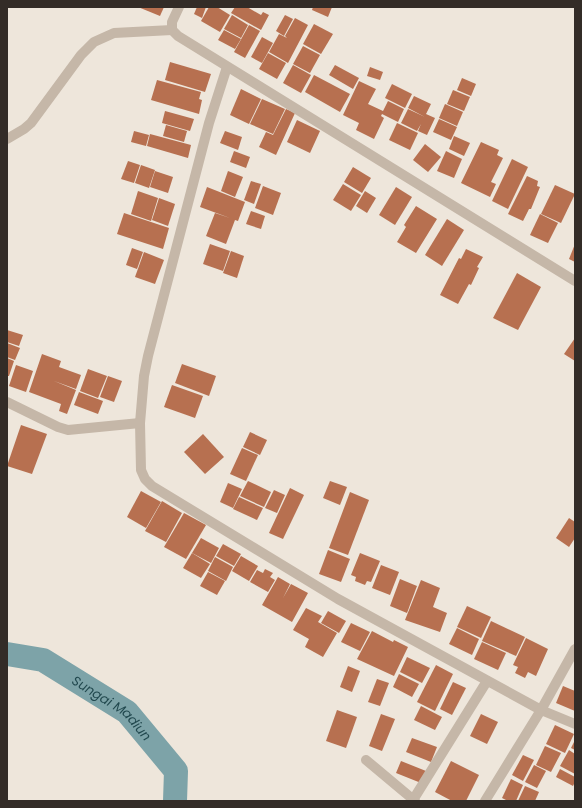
<svg xmlns="http://www.w3.org/2000/svg" width="582" height="808" font-family="Poppins,sans-serif">
	<style>
		.lines { fill: none; stroke-linecap: round; stroke-linejoin: round }
		.river { stroke: #7da3a8; stroke-width: 24 }
		.building { fill: #b77050 }
		.street { stroke: #c5b7a8; stroke-width: 10 }
		.labels { text-anchor: middle; dominant-baseline: central; stroke-width: 3.5; stroke-linejoin: round; paint-order: stroke }
		.water-label { font-size: 13px; font-style: italic; fill: #22494f; stroke: #f6f0e7 }
	</style>
	<rect width="100%" height="100%" fill="#eee6db"/>
	<g class="lines">
		<path class="river" id="s1" d="M7,654l36,6 84,52 49,59 -1,30"/>
	</g>
	<g class="building">
		<path d="M138,7h26l-4,9z"/>
		<path d="M197,7h9l-4,11 -8,-4z"/>
		<path d="M209,7h8l13,8 -10,17 -19,-11z"/>
		<path d="M235,7h12l14,8 2,-3 6,3 -8,15 -30,-17z"/>
		<path d="M313,7h19l-4,10 -16,-7z"/>
		<path d="M232,15l16,10 -7,13 -17,-9z"/>
		<path d="M285,15l8,4 -9,17 -8,-5z"/>
		<path d="M295,18l13,7 -20,38 -19,-11 10,-18 8,4 -2,-2z"/>
		<path d="M314,24l19,10 -12,20 -18,-10z"/>
		<path d="M249,25l11,6 -15,27 -11,-6z"/>
		<path d="M224,30l17,9 -6,10 -17,-9z"/>
		<path d="M262,37l11,6 -11,20 -11,-6z"/>
		<path d="M303,46l17,9 -10,18 -17,-9z"/>
		<path d="M268,53l18,10 -9,16 -18,-10z"/>
		<path d="M170,62l41,12 -6,18 -40,-12z"/>
		<path d="M293,65l18,10 -10,18 -18,-10z"/>
		<path d="M335,65l24,13 -6,11 -24,-14z"/>
		<path d="M370,67l13,5 -3,8 -13,-4z"/>
		<path d="M314,75l36,19 -10,18 -35,-20z"/>
		<path d="M462,78l14,6 -5,12 -14,-6z"/>
		<path d="M157,80l44,12 -2,7 3,1 -3,14 -48,-14z"/>
		<path d="M359,81l17,8 -8,15 15,7 5,-10 16,8 -6,13 -16,-8 -1,2 3,2 -10,21 -18,-9 3,-7 -16,-8z"/>
		<path d="M392,84l20,10 -7,14 -20,-10z"/>
		<path d="M241,89l20,10 -12,25 -19,-9z"/>
		<path d="M453,90l17,7 -6,14 -17,-7z"/>
		<path d="M414,96l17,8 -5,10 9,4 -8,17 -9,-4 3,-7 -4,7 -16,-8 7,-14 17,8 -17,-9z"/>
		<path d="M262,99l23,10 -12,25 -23,-10z"/>
		<path d="M445,104l18,8 -6,14 -18,-8z"/>
		<path d="M286,109l9,4 -19,42 -17,-8 7,-15 7,3z"/>
		<path d="M165,111l29,8 -4,12 -28,-8z"/>
		<path d="M439,119l18,8 -6,13 -18,-8z"/>
		<path d="M297,120l23,11 -10,22 -23,-11z"/>
		<path d="M397,123l21,10 -8,17 -21,-10z"/>
		<path d="M166,125l21,6 -3,11 -21,-6z"/>
		<path d="M134,131l15,4 -3,11 -15,-4z"/>
		<path d="M225,131l17,6 -4,13 -18,-7z"/>
		<path d="M150,134l41,11 -3,13 -41,-12z"/>
		<path d="M454,136l16,7 -6,13 -15,-7z"/>
		<path d="M481,142l18,8 -2,5 6,3 -12,24 5,2 -6,13 -29,-14z"/>
		<path d="M425,144l16,13 -13,15 -15,-12z"/>
		<path d="M234,151l16,6 -4,11 -16,-6z"/>
		<path d="M446,151l16,8 -8,19 -17,-7z"/>
		<path d="M512,159l16,8 -20,42 -16,-8z"/>
		<path d="M128,161l12,4 -6,18 -13,-4z"/>
		<path d="M141,165l14,5 -6,18 -14,-5z"/>
		<path d="M353,167l18,11 -9,15 -18,-11z"/>
		<path d="M155,171l18,6 -5,16 -18,-6z"/>
		<path d="M228,171l15,6 -8,20 -14,-6z"/>
		<path d="M527,176l11,5 -1,5 3,1 -9,22h-2l-6,12 -15,-7z"/>
		<path d="M251,181l10,3 -7,20 -10,-4z"/>
		<path d="M343,184l18,11 -10,16 -18,-11z"/>
		<path d="M555,185l20,9 -14,29 -20,-9z"/>
		<path d="M263,186l18,7 -8,22 -18,-7z"/>
		<path d="M207,187l38,15 -7,19 -3,-1 -9,24 -20,-8 9,-23 15,5 -30,-11z"/>
		<path d="M396,187l16,10 -17,28 -16,-10z"/>
		<path d="M138,191l20,7 -7,23 -20,-7z"/>
		<path d="M365,191l11,7 -9,15 -11,-7z"/>
		<path d="M159,198l16,6 -7,22 -16,-6z"/>
		<path d="M416,206l21,13 -21,34 -19,-11 9,-15 -2,-2z"/>
		<path d="M251,211l14,5 -4,13 -15,-5z"/>
		<path d="M124,213l45,15 -6,21 -46,-15z"/>
		<path d="M540,214l18,9 -10,20 -18,-8z"/>
		<path d="M447,219l17,11 -22,36 -17,-11z"/>
		<path d="M210,244l20,7 -7,20 -20,-7z"/>
		<path d="M575,244v18l-6,-3z"/>
		<path d="M132,248l11,4 -6,17 -11,-4z"/>
		<path d="M466,249l17,8 -6,10 2,1 -8,17 -2,-1 -11,20 -18,-9 19,-37 2,1z"/>
		<path d="M231,251l13,5 -7,22 -14,-5z"/>
		<path d="M144,252l20,8 -9,24 -20,-7z"/>
		<path d="M517,273l24,14 -23,43 -25,-12z"/>
		<path d="M7,330l16,5 -4,11 -12,-4z"/>
		<path d="M575,338v23l-11,-7z"/>
		<path d="M7,343l13,5 -5,12 -8,-3z"/>
		<path d="M42,354l19,7 -2,6 22,8 -5,14 -22,-8 22,9 -9,24 -8,-3 2,-7 -32,-12z"/>
		<path d="M7,358l7,3 -5,15h-2z"/>
		<path d="M182,364l34,12 -7,20 -34,-13z"/>
		<path d="M16,365l17,6 -7,21 -17,-6z"/>
		<path d="M88,369l19,7 -9,22 -18,-7z"/>
		<path d="M108,376l14,5 -8,21 -14,-5z"/>
		<path d="M172,385l31,11 -8,22 -31,-11z"/>
		<path d="M79,392l24,9 -5,13 -24,-9z"/>
		<path d="M21,425l26,9 -15,40 -25,-8z"/>
		<path d="M250,432l17,8 -7,15 -17,-8z"/>
		<path d="M203,434l21,23 -19,17 -21,-22z"/>
		<path d="M242,448l16,7 -12,26 -16,-7z"/>
		<path d="M248,481l23,11 -7,15 -24,-11z"/>
		<path d="M330,481l17,6 -7,18 -17,-7z"/>
		<path d="M228,483l14,6 -9,19 -13,-6z"/>
		<path d="M290,488l14,7 -21,44 -14,-6z"/>
		<path d="M274,490l11,5 -8,18 -12,-5z"/>
		<path d="M141,491l20,11 -15,26 -19,-11z"/>
		<path d="M350,492l19,8 -21,55 -19,-7z"/>
		<path d="M239,497l24,11 -6,12 -24,-11z"/>
		<path d="M162,501l20,12 -16,29 -21,-11z"/>
		<path d="M184,513l22,12 -20,34 -22,-12z"/>
		<path d="M569,518l6,4v16l-6,9 -13,-9z"/>
		<path d="M201,538l18,10 -8,15 -19,-10z"/>
		<path d="M223,544l18,10 -7,12 -18,-10z"/>
		<path d="M328,550l22,9 -9,23 -22,-8z"/>
		<path d="M192,553l18,11 -9,14 -18,-10z"/>
		<path d="M360,553l20,8 -9,21 -4,-1 -2,4 -10,-4 1,-4 -5,-2z"/>
		<path d="M241,556l17,10 -9,15 -17,-10z"/>
		<path d="M215,557l18,10 -7,14 -18,-10z"/>
		<path d="M381,565l18,7 -9,23 -18,-7z"/>
		<path d="M265,569l8,4 -3,4 5,3 -7,12 -18,-10 7,-12 6,3z"/>
		<path d="M208,572l17,9 -8,14 -17,-9z"/>
		<path d="M278,577l12,7 -7,14 8,-14 17,9 -16,29 -30,-17z"/>
		<path d="M400,579l17,7 -10,27 -17,-7z"/>
		<path d="M421,580l19,8 -7,19 14,6 -7,19 -35,-12z"/>
		<path d="M467,606l24,11 -10,21 -24,-11z"/>
		<path d="M306,608l16,8 -4,6 19,11 -14,24 -18,-10 4,-8 -16,-9z"/>
		<path d="M328,611l18,10 -7,12 -18,-10z"/>
		<path d="M491,621l34,16 -9,19 -34,-15z"/>
		<path d="M351,623l19,9 -10,19 -19,-9z"/>
		<path d="M457,628l22,11 -7,16 -23,-11z"/>
		<path d="M372,631l21,11 1,-2 14,7 -14,29 -37,-17z"/>
		<path d="M526,638l22,11 -12,27 -8,-4 -3,6 -10,-5 3,-6 -5,-2z"/>
		<path d="M482,642l24,11 -8,17 -24,-11z"/>
		<path d="M407,657l23,11 -8,15 -22,-11z"/>
		<path d="M436,665l17,9 -18,37 -18,-9z"/>
		<path d="M348,666l12,5 -8,21 -12,-5z"/>
		<path d="M399,674l20,10 -7,13 -19,-10z"/>
		<path d="M377,679l12,4 -9,23 -12,-4z"/>
		<path d="M453,682l13,6 -14,27 -12,-6z"/>
		<path d="M563,686l12,5v20l-19,-8z"/>
		<path d="M421,706l21,11 -7,13 -21,-10z"/>
		<path d="M337,710l20,7 -11,31 -20,-7z"/>
		<path d="M381,714l14,5 -13,32 -13,-5z"/>
		<path d="M481,714l17,8 -11,22 -17,-8z"/>
		<path d="M555,725l19,9 -9,19 -19,-9z"/>
		<path d="M412,738l25,9 -6,15 -25,-10z"/>
		<path d="M575,740v10l-4,-2z"/>
		<path d="M545,746l16,7 -10,19 -15,-7z"/>
		<path d="M569,750l6,4v20l-15,-8z"/>
		<path d="M523,755l11,5 -11,21 -11,-6z"/>
		<path d="M401,761l25,10 -5,12 -25,-10z"/>
		<path d="M451,761l28,14 -13,26h-14l-17,-9z"/>
		<path d="M534,765l12,6 -9,17 -12,-6z"/>
		<path d="M560,769l15,8v5l-2,4 -17,-9z"/>
		<path d="M511,779l12,6 -7,16h-8l-6,-3z"/>
		<path d="M525,786l14,6 -4,9h-17z"/>
	</g>
	<g class="lines">
		<g class="street">
			<path d="M179,7l-7,15v8l6,6 397,245"/>
			<path d="M227,67l-18,56 -61,233 -4,20 -4,47 1,47 4,9 7,7 186,113 203,111 34,14"/>
			<path d="M7,139l17,-10 7,-6 50,-68 13,-13 20,-9 58,-3"/>
			<path d="M7,402l51,25 10,3 72,-7"/>
			<path d="M366,760l49,41"/>
			<path d="M413,800l74,-119"/>
			<path d="M485,801l56,-91 34,-61"/>
		</g>
	</g>
	<g class="labels">
		<g class="water-label">
			<text stroke="none"><textPath href="#s1" startOffset="121">Sungai Madiun</textPath></text>
		</g>
	</g>
	<rect width="582" height="808" fill="none" stroke="#332c27" stroke-width="16"/>
</svg>
